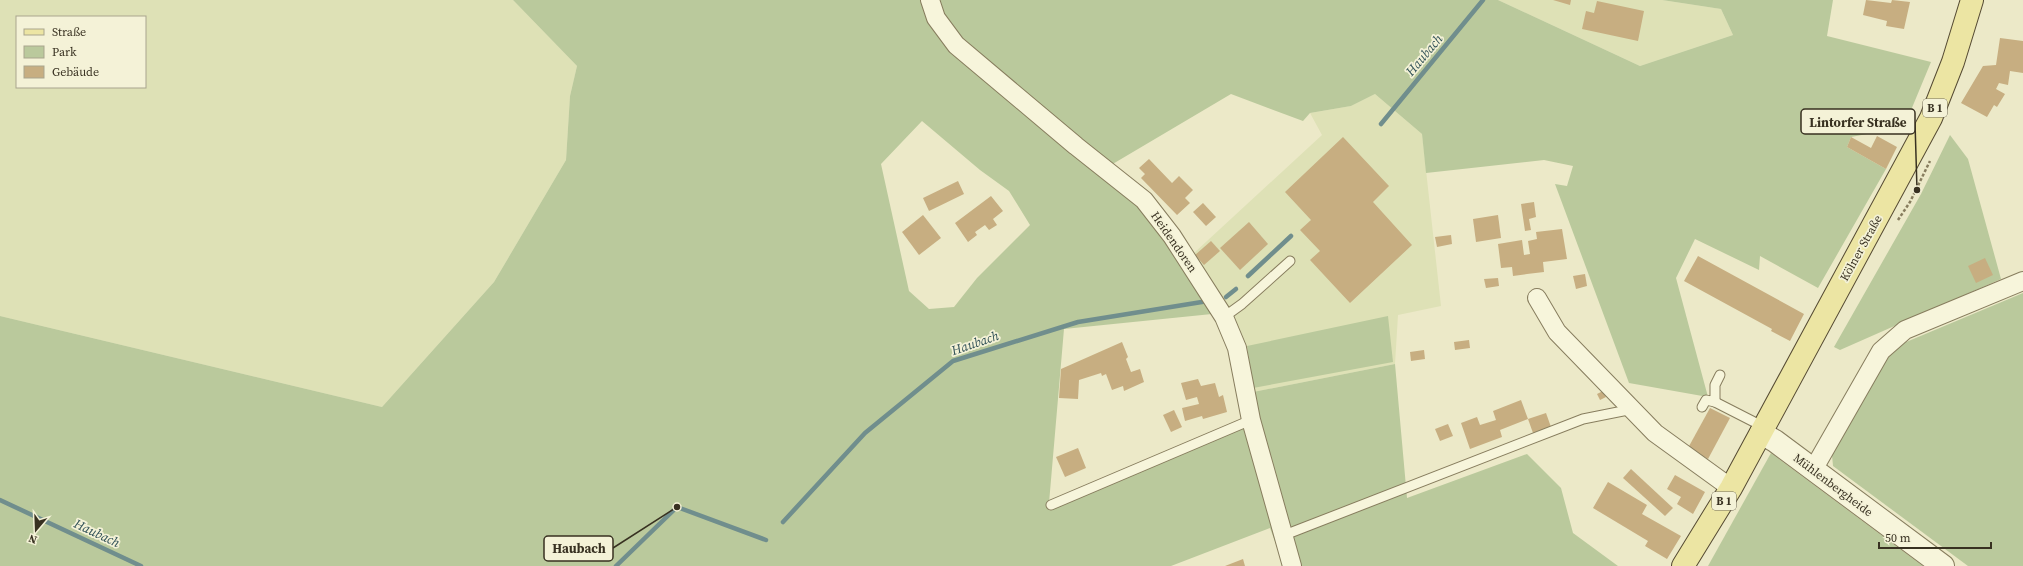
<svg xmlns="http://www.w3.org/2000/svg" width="2023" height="566" font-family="'Source Serif 4',serif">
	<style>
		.farmland { fill: #dee1b6; fill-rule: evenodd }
		.green { fill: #bac99c; fill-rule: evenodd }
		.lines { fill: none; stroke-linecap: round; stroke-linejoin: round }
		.stream { stroke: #708e8d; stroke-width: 4.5 }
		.building { fill: #c7ae81 }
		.service-casing { stroke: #877d5e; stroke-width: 11 }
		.minor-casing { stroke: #877d5e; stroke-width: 20 }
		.tertiary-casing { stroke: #877d5e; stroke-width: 24 }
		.primary-casing { stroke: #554a32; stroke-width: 24 }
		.path { stroke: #877d5e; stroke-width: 2.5; stroke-dasharray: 3 2; stroke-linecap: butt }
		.service { stroke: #f7f5db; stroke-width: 9 }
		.minor { stroke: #f7f5db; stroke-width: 18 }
		.tertiary { stroke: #f7f5db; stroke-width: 22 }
		.primary { stroke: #ece5a3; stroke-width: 22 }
		.labels { text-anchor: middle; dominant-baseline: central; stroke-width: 3.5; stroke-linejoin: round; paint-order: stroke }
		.shield { fill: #f4f2d7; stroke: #706b58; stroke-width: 1 }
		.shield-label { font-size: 11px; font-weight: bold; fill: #383121 }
		.street-label { font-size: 12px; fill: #383121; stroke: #f4f2d7 }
		.water-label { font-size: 13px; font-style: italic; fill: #315157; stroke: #f4f2d7 }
		.leader { fill: none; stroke: #383121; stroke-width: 1.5 }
		.callout-dot { fill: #383121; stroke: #f4f2d7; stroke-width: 1.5 }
		.callout { fill: #f4f2d7; stroke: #383121; stroke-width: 1.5 }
		.callout-label { font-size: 13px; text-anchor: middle; font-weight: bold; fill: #383121 }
	</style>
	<rect width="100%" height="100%" fill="#ece9c8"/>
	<g class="farmland">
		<path d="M0,0h513l64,66 -7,30 -4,64 -72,122 -112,125 -382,-91zM17,17h128v70h-128z"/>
		<path d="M1498,0h164l59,9 12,26 -93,31z"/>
		<path d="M1375,94l47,40 19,172 -43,9 -3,49 -142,28 -41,-78 -31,-49 141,-130 -12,-22 41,-7z"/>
	</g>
	<g class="green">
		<path d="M513,0h985l142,66 93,-31 -12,-26 -59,-9h171l-6,36 104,26 -27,65 -53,10 -4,10 39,22 -68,119 -58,-32 -1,14 -64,-31 -19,39 32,119 -79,-14 -74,-199 12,2 6,-20 -29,-6 -118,13 -4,-39 -47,-40 -24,12 -41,7 -7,8 -72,-27 -120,71 33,43 68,106 -148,15 -15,174 200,-83 4,-28 142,-28 12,134 120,-44 34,34 12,45 45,33h-334l-14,-38 -99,38h-1171v-250l382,91 112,-125 72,-122 4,-64 7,-30zM922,121l58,49 29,21 21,34 -53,53 -23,29 -25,2 -20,-18 -28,-127z"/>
		<path d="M1950,135l18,24 33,120 -161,71 -6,-3 87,-153z"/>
		<path d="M2023,293v273h-55l-135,-100 -1,-11 54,-96 13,-14z"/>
		<path d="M1388,316l5,46 -140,26 -6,-42z"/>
		<path d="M1771,453l152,113h-215z"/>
	</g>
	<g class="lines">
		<g class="stream">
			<path d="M1381,124l102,-124"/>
			<path d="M1248,276l43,-40"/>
			<path d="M1226,297l10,-8"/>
			<path d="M0,500l141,66"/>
			<path d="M783,522l82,-89 88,-72 125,-39 130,-21"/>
			<path d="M616,566l61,-59 89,33"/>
		</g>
	</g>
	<g class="building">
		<path d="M1553,0h18l-1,5z"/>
		<path d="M1866,0l25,3 1,-3 18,2 -6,27 -18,-3 1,-5 -24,-6z"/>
		<path d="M1597,1l47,10 -6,30 -56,-12 4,-18 8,2z"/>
		<path d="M2000,38l23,3v32l-13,-2 -2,14 -9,-2 -3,6 9,5 -8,13 -3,-2 -7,12 -26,-14 22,-37 13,-1z"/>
		<path d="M1877,136l20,11 -11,22 -39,-22 4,-10 20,11z"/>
		<path d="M1343,137l46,49 -16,16 39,43 -62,58 -40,-43 10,-9 -20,-21 11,-10 -26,-28z"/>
		<path d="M1149,159l23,24 7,-7 14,14 -8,8 5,5 -13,12 -36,-37 4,-4 -6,-6z"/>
		<path d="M958,181l6,13 -35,17 -6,-13z"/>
		<path d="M991,196l12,15 -10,8 4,6 -8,5 -4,-5 -10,7 2,3 -9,7 -13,-19z"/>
		<path d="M1534,202l2,15 -7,2 2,11 -6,1 -4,-27z"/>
		<path d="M1203,203l13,14 -10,9 -13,-14z"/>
		<path d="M923,215l18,23 -22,17 -17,-23z"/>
		<path d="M1498,215l3,23 -25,4 -3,-23z"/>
		<path d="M1249,222l19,22 -28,26 -20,-22z"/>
		<path d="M1562,229l5,30 -24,3 1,10 -17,2 -14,2 -1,-9 -11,1 -3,-24 24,-4 2,15 6,-1 -2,-13 9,-2 -1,-7z"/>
		<path d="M1451,235l1,9 -15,3 -2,-10z"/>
		<path d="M1211,241l9,10 -16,14 -9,-10z"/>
		<path d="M1698,256l106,58 -14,27 -19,-10 1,-2 -88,-48z"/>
		<path d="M1985,258l8,17 -17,8 -8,-17z"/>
		<path d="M1585,274l2,12 -11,3 -3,-13z"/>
		<path d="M1498,278l1,8 -13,2 -2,-9z"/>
		<path d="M1469,340l1,8 -15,2 -1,-8z"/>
		<path d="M1122,342l6,15 -2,2 5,13 9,-3 4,13 -20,9 -1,-5 -11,4 -6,-16 -4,2 -1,-3 -22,7 -1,19 -19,-1 2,-29z"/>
		<path d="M1424,350l1,9 -14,2 -1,-9z"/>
		<path d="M1198,379l3,7 14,-3 4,14 4,-2 4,17 -24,7 -1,-3 -17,5 -3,-13 17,-4 -2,-7 -11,3 -5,-17z"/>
		<path d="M1603,391l3,6 -6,3 -3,-6z"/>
		<path d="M1521,400l7,19 -28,11 2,7 -32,12 -9,-26 16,-6 3,8 16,-5 -3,-9z"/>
		<path d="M1710,408l20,10 -22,41 -20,-11z"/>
		<path d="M1174,410l8,17 -11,5 -8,-17z"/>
		<path d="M1546,413l5,14 -18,6 -5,-14z"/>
		<path d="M1448,424l5,12 -13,5 -5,-12z"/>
		<path d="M1078,448l8,20 -21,9 -9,-20z"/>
		<path d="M1631,469l42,39 -8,8 -42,-38z"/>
		<path d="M1675,475l30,17 -12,22 -16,-10 4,-7 -14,-8z"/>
		<path d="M1608,482l39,23 -5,9 39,22 -14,23 -22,-13 3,-5 -55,-33z"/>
		<path d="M1243,559l2,7h-20z"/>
	</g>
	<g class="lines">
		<g class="service-casing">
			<g id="service">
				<path d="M1224,317l18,-13 48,-43"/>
				<path d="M1715,402l49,25"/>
				<path d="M1702,407l4,-7 9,2v-17l5,-10"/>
				<path d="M1051,505l200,-85"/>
				<path d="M1282,536l301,-117 50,-10"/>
			</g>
		</g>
		<g class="minor-casing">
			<g id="minor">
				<path d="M930,0l6,18 20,27 120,101 68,54 28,36 52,81 13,31 14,72 41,146"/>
				<path d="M1537,298l20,34 98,101 76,55"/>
				<path d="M1813,470l68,-119 24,-21 118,-49"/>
			</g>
		</g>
		<g class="tertiary-casing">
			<path id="tertiary" d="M1761,433l14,8 168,125"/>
		</g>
		<g class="primary-casing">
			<path id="primary" d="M1683,566l48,-78 200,-370 22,-56 19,-62"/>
		</g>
		<path class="path" d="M1898,220l12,-18 20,-41"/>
		<use href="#service" class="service"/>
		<use href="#minor" class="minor"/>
		<use href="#tertiary" class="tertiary"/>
		<use href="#primary" class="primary"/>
	</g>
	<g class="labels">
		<g class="shield">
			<rect x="1923" y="99" width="24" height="18" rx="3"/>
			<rect x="1712" y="492" width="24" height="18" rx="3"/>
		</g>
		<g class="shield-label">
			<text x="1935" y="108">B 1</text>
			<text x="1724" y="501">B 1</text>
		</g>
		<g class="street-label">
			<text transform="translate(1174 242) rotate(55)">Heidendoren</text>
			<text transform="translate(1861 248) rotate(-61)">Kölner Straße</text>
			<text transform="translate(1833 485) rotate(37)">Mühlenbergheide</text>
		</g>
		<g class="water-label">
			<text transform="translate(1424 55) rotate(-50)">Haubach</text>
			<text transform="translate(975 343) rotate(-19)">Haubach</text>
			<text transform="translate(97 533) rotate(25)">Haubach</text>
		</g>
	</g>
	<path class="leader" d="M1917 190L1915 122M677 507L613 548"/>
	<g class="callout-dot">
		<circle cx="1917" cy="190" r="4"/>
		<circle cx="677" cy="507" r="4"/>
	</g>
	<g class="callout">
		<rect x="1801" y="109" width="114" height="25" rx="4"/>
		<rect x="544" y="536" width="69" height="25" rx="4"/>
	</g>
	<g class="callout-label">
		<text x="1858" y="127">Lintorfer Straße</text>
		<text x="579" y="553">Haubach</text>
	</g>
	<rect x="16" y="16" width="130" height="72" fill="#f4f2d7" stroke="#a9a58e"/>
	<rect x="24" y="29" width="20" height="6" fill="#ece5a3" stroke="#a9a58e"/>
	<text x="52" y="36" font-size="12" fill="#383121">Straße</text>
	<rect x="24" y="46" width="20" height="12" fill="#bac99c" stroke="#a9a58e"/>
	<text x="52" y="56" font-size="12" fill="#383121">Park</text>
	<rect x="24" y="66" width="20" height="12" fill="#c7ae81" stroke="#a9a58e"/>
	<text x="52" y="76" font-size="12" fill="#383121">Gebäude</text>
	<g transform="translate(36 530) rotate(199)" stroke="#f4f2d7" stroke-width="3" paint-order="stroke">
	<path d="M0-3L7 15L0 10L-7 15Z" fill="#383121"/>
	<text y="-6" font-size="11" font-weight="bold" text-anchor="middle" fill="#383121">N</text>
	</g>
	<path d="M1879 542v6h112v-6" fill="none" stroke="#383121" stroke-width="2"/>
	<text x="1885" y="542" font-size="12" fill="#383121" stroke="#f4f2d7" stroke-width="3" paint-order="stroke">50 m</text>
</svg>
